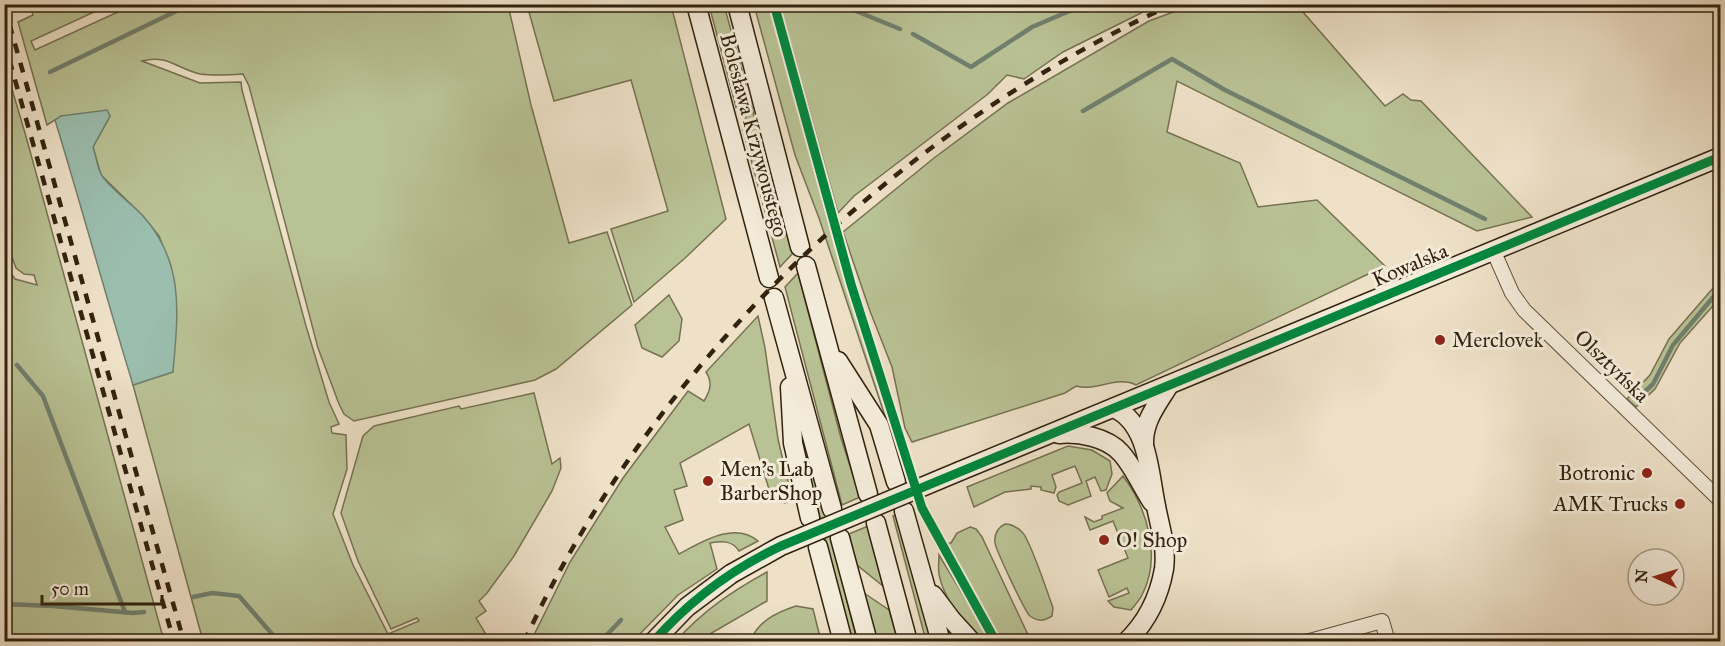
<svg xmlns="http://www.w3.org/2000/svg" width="1725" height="646" font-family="'IM FELL Great Primer',serif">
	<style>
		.green { fill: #b9c295; stroke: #767252; stroke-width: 1.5 }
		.water { fill: #9bbeaf; stroke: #71806f; stroke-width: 1.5 }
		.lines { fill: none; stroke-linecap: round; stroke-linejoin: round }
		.stream { stroke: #71806f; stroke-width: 4.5 }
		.street-casing { stroke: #61523d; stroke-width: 16 }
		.secondary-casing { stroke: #32230f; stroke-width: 21 }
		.street { stroke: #f4ecdb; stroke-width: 14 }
		.secondary { stroke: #f4ecdb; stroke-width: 18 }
		.rail { stroke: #32230f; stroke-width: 4.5; stroke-dasharray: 10 10; stroke-linecap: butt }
		.secondary-bridge-casing { stroke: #32230f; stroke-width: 21; stroke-linecap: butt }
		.secondary-bridge { stroke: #f4ecdb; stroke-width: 18 }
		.cycleway-casing { stroke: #f4ecdb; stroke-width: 13 }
		.cycleway { stroke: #00873e; stroke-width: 9 }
		.poi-dot { fill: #8f2418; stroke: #f4ecdb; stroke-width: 2 }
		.labels { text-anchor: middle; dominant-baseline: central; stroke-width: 6; stroke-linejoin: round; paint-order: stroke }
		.street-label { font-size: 21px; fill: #32230f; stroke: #f4ecdb }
		.poi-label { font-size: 21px; fill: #32230f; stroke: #f4ecdb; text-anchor: start }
	</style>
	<rect width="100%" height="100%" fill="#eee1c8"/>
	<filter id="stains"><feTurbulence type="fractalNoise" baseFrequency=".00333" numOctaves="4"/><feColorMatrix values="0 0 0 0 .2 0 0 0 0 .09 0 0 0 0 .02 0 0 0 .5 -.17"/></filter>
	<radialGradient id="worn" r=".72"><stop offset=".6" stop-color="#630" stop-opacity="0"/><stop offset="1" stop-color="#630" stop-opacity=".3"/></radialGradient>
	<g class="green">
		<path d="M30,5h79l-78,36 4,9 98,-45h375l23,100 38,138 38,-11 25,73 -76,64 -21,11 -181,41 -10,-7 -5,-10 -21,-56 -69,-262 -6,-12c-14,1 -28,2 -43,0 -23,-5 -32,-20 -58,-13l58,22 41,-1 1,8 64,236 23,76 10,22 -8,3 1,6 14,2 1,34 -14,45 20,51 35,69 31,-13 -2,-3 -26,11 -33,-68 -17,-48 22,-77 11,-10 85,-20 2,3 73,-16 18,71 8,-6 1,10 -9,23 -38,65 -27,37 -8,8 7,10 -10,7 14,23h-287l-70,-256 40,-13 -2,-105 -12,-31 -17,-21 -41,-40 -8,-28 17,-31h-49l-14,9 -29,-103 15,-7z"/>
		<path d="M527,5h144l55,214 -42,40 -50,43 -23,-73 57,-18 -37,-131 -77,21z"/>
		<path d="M709,5h15l22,80 -10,22z"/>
		<path d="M754,5h15l59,217 71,223 -4,1 -76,-228 -24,-63z"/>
		<path d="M780,5v-1l377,1 -94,47 -39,27 -17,-4 -19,19 -134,102 -16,17z"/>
		<path d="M1192,5h129l-18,7 82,94 18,-12 8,6 10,1 111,116 -55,14 -300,-150 -10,51 73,31 18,44 59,-7 68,66 -249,119c-19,-10 -40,7 -60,1l-11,7 -153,49 -7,-14 -13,-61 -22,-56 -27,-79 91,-74 74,-55 141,-82z"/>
		<path d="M4,62l23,78 137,501h-159v-376l10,14 22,6 -3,-10 -10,-1 -8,-6 -11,-29 -1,-122 5,-6 -4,-3z"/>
		<path d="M751,104l18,71 24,78 -13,14 -38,-141z"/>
		<path d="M798,273l43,165 19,59 -18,8 -57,-218z"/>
		<path d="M1720,280v18l-40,45 -25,46 -19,18 -9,-8 23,-24 19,-36z"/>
		<path d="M669,295l13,24 -3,22 -17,16 -20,-9 -7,-23z"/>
		<path d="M758,316l7,32 13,91 14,60 -7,4 -13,-4 -23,-75 -69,39 7,23 -13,4 9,30 -18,7 14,27c23,-12 55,-33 79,-13l-19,10c-7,-11 -17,-10 -29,-8l7,26 -39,26 -45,46h-102l39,-79 53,-84 65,-87 16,10c6,-10 9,-18 2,-29z"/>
		<path d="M800,438l3,1 19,62 35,140h-6z"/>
		<path d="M1068,446l24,4 18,11 2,13 -6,16 -5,1 -6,-14 -9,4 5,15 -23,9 -9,-4 -2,-6 2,-3 23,-9 -7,-17 -23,9 4,12 -2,6 -13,-3v-3l-10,-1v3l-26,3 -31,15 -7,-20z"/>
		<path d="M1123,476c24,32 39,81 19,119 -3,6 -8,11 -11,15l-17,-3 -6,-6 21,-8 -2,-5 -18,9 -11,-27 30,-12 -15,-37 -23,9 -5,-13 9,5 8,-3v-3l21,-8 -13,-7 -3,-8z"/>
		<path d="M899,514l34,127h-7l-33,-125z"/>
		<path d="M1005,524c6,0 13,4 17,8 8,7 26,62 31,76l-1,8c-8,5 -14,6 -22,0 -5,-4 -34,-66 -35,-73 -1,-9 2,-15 10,-19z"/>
		<path d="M868,526l15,60 -26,-21 -8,-31z"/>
		<path d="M970,527l6,2 6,8 49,104h-29l-54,-91 1,-7h2l6,-10z"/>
		<path d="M939,555l52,86c-23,0 -49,-47 -52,-67 -1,-6 0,-13 0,-19z"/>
		<path d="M767,572v29l-69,40h-22c28,-31 55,-49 91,-69z"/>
		<path d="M864,593l25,17 9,31h-21z"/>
		<path d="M796,606l17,3 8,32h-71c9,-20 25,-28 46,-35z"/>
	</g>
	<path class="water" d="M107,110l3,6 -17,31c3,9 4,19 8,27 5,11 32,31 42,42 42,47 35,98 30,156l-40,13c-27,-88 -51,-177 -78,-265l6,-4z"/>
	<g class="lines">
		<g class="stream">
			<path d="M846,4l5,5 49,20"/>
			<path d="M913,34l58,33 61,-40 54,-23"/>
			<path d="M50,72l141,-68"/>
			<path d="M1083,111l89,-52 53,31 260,129"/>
			<path d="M4,351l6,5"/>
			<path d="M17,365l26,31 82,216"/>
			<path d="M1631,393l6,6 16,-15 20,-39 47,-56"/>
			<path d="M193,597l19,-4 27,3 40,46"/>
			<path d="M4,604l49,2 80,7 11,-1"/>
			<path d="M600,642l21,-22"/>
		</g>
		<g class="street-casing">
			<g id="street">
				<path d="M1493,250l19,43 12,17 196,190"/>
				<path d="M1306,642l76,-21 6,21"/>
			</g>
		</g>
		<g class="secondary-casing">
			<g id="secondary">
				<path d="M696,4l73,274"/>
				<path d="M737,4l63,243"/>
				<path d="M806,266l62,228"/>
				<path d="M774,298l58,211"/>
				<path d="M838,361l41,64 17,57"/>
				<path d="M790,387l3,56 17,75"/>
				<path d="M1114,408c35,16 35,66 42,98 4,22 11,40 8,63 -5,28 -17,53 -38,73"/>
				<path d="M1059,434c19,-2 48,3 62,19 12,13 21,34 31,49"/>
				<path d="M1144,445c-1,-24 13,-40 25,-60"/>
				<path d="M960,471l760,-314"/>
				<path d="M904,511l37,131"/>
				<path d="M876,523l32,119"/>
				<path d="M840,538l28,104"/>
				<path d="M818,547l25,95"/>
				<path d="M933,595l18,24 21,23"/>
				<path d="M653,642l34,-35 44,-33"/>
			</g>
		</g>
		<use href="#street" class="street"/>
		<use href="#secondary" class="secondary"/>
		<g class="rail">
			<path d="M4,5l180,637"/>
			<path d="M4,41l170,601"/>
			<path d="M524,642c128,-278 372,-511 649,-638"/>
		</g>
		<g class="secondary-bridge-casing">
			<path id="secondary-bridge" d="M731,574l50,-28 179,-75"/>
		</g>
		<use href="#secondary-bridge" class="secondary-bridge"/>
		<g class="cycleway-casing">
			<g id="cycleway">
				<path d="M774,4l77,280 71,224 74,134"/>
				<path d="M653,642c36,-41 79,-73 128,-96l939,-389"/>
			</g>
		</g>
		<use href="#cycleway" class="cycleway"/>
	</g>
	<g class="poi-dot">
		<circle cx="1440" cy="340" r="6"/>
		<circle cx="1647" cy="473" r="6"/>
		<circle cx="708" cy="481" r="6"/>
		<circle cx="1680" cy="504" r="6"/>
		<circle cx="1104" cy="540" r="6"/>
	</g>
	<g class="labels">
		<g class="street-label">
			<text transform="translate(754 135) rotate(75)">Bolesława Krzywoustego</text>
			<text transform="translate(1410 265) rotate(-23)">Kowalska</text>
			<text transform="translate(1612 366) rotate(44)">Olsztyńska</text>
		</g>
		<g class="poi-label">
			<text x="1452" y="340">Merclovek</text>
			<text x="720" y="469">Men's Lab<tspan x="720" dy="24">BarberShop</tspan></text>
			<text x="1635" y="473" text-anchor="end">Botronic</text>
			<text x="1668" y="504" text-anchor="end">AMK Trucks</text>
			<text x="1116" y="540">O! Shop</text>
		</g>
	</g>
	<rect width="1725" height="646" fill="none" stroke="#eee1c8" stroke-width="24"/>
	<rect x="6" y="6" width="1713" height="634" fill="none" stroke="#32230f" stroke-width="3"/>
	<rect x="12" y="12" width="1701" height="622" fill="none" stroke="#32230f" stroke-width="1.5"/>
	<g transform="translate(1656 577) rotate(274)"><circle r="28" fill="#f4ecdb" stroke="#a69c89" stroke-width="1.5"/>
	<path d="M0-4.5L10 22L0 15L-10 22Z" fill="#8f2418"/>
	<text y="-9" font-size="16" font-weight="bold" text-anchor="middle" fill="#32230f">N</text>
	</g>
	<path d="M42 595v9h120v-9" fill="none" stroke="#32230f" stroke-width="3"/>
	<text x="51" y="595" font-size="18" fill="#32230f" stroke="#f4ecdb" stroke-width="4.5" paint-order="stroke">50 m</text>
	<rect width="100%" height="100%" filter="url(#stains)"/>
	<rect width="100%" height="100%" fill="url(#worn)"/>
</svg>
